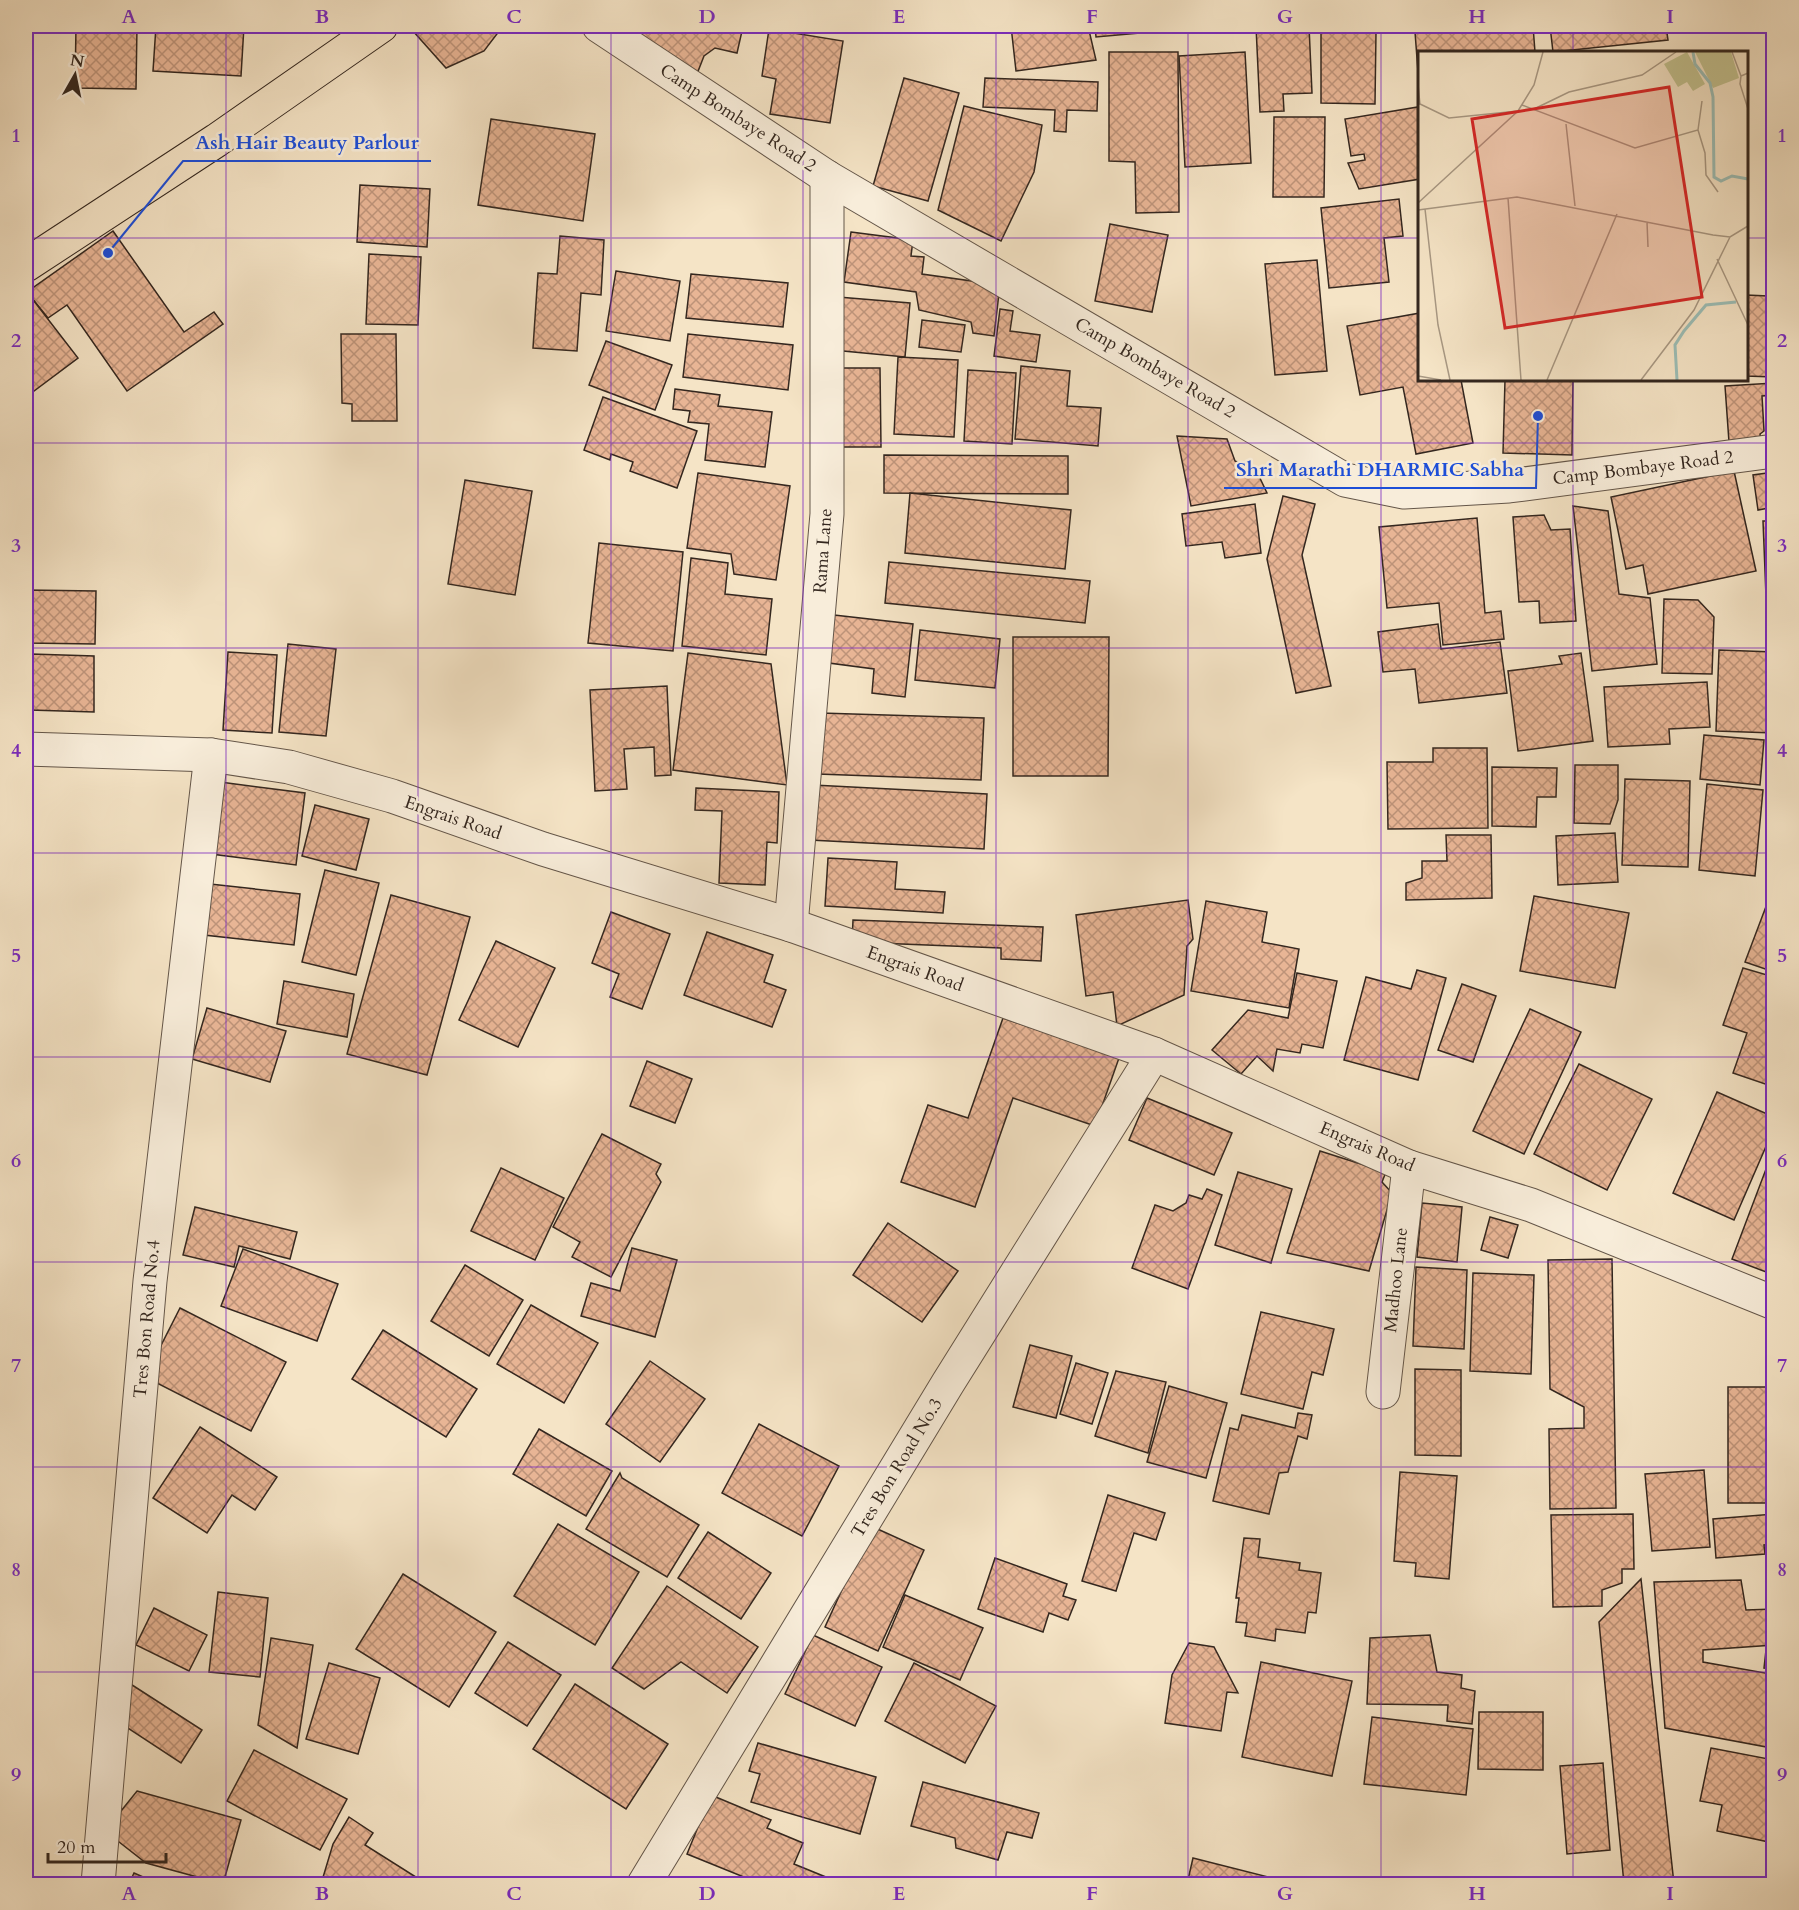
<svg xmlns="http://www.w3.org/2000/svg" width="1799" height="1910" font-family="Cardo,serif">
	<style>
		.building { fill: url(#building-cross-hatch); stroke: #34271f; stroke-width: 1.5 }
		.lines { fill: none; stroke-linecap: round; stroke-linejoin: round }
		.minor-casing { stroke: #645649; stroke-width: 35 }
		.major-casing { stroke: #34271f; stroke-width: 35 }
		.minor { stroke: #f8edda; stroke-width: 33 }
		.major { stroke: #f5e4c6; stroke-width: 33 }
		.grid { fill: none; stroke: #7b2cbf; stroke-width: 1.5; stroke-opacity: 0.55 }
		.labels { text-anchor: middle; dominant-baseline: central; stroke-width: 5; stroke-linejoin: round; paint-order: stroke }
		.street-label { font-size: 18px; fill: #34271f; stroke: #f8edda }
		.inset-river { fill: none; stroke: #9cbeb6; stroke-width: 3 }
		.inset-road { fill: none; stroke: #a89883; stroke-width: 1.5 }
		.view { fill: #d62828; fill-opacity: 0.15; stroke: #d62828; stroke-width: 3 }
		.inset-edge { fill: none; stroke: #34271f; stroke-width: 3 }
		.leader { fill: none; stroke: #1d4ed8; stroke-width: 2 }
		.callout-dot { fill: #1d4ed8; stroke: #f8edda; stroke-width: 2 }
		.callout-label { font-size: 20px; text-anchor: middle; font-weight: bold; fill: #1d4ed8; stroke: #f8edda; stroke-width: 5; stroke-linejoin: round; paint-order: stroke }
		.neatline { fill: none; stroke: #7b2cbf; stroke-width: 2 }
		.grid-label { font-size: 20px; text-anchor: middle; font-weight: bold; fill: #7b2cbf }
	</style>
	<defs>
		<pattern id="building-cross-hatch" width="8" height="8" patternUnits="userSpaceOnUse" patternTransform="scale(1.5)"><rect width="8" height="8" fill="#e8b595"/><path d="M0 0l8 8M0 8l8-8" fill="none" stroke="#bd9379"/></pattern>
	</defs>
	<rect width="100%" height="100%" fill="#f5e4c6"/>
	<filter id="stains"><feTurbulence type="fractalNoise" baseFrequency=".00333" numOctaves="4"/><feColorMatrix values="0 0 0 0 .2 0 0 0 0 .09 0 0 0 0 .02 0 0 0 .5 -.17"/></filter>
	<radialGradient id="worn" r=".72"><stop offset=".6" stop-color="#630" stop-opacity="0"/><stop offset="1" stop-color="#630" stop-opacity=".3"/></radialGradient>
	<g class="building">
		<path d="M76,26h61l-1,63 -61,-1z"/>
		<path d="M156,26h88l-3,50 -88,-5z"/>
		<path d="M419,26h84l-19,25 -38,17 -33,-37z"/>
		<path d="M624,26h140l-1,4 -21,1 -5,22 -22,-5 -11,8 -9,23z"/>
		<path d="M1011,26h77l8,34 -80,11z"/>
		<path d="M1095,26h66l1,5 -66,6z"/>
		<path d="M1256,26h53l3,67 -29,1 1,17 -24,1z"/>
		<path d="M1417,26h51l-51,4z"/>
		<path d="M1502,26h31l2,26h-115l-1,33 -4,-53z"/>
		<path d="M1550,26h116l2,14 -115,12z"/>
		<path d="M769,29l74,12 -13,82 -60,-9 6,-35 -14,-3z"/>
		<path d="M1321,31l55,1 -1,72 -54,-1z"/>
		<path d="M1109,52h69l1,160 -43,1 -1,-51 -26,-1z"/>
		<path d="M1245,52l6,111 -66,4 -6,-111z"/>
		<path d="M904,78l55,15 -31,108 -55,-15z"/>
		<path d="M985,78l113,4 -1,29 -30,-1 -1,22 -12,-1 1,-21 -72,-3z"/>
		<path d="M964,106l78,19 -8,47 -33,69 -63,-31z"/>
		<path d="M1418,107l2,72 -61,10 -11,-26 17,-3 -1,-6 -13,2 -6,-37z"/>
		<path d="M1274,117h51l-1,80h-51z"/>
		<path d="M491,119l104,15 -12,87 -105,-16z"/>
		<path d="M360,185l70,4 -3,58 -70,-5z"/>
		<path d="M1399,199l4,37 -19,2 5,44 -60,6 -8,-80z"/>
		<path d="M1110,224l58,11 -16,77 -57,-11z"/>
		<path d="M113,231l71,101 30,-20 9,12 -96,67 -60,-86 -19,13 -21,-26z"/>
		<path d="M851,232l62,8 -2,16 13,1 -2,17 78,11 -6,51 -21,-3 -2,-11 -52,-12 -3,-18 -72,-10z"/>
		<path d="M560,236l44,4 -3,55 -20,-2 -4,58 -44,-3 5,-75 19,1z"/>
		<path d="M369,254l52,3 -3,68 -52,-1z"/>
		<path d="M1317,260l10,111 -52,4 -10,-111z"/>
		<path d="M616,271l64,10 -10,60 -64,-10z"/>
		<path d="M691,274l97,9 -5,44 -97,-9z"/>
		<path d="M27,292l51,66 -52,39v-104z"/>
		<path d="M1746,295l22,1 -2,30h8v51l-28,-1z"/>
		<path d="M838,297l72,6 -5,54 -72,-7z"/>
		<path d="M1000,309l13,2 -3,20 30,4 -4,27 -42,-6z"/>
		<path d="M1420,313v67h41l12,63 -57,11 -13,-67 -43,8 -13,-69z"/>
		<path d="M922,320l43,5 -4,27 -42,-5z"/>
		<path d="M341,334h55l1,87h-45v-17l-10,-1z"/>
		<path d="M688,334l105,11 -5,45 -105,-13z"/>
		<path d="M606,341l66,24 -17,45 -66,-25z"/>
		<path d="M898,357l60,3 -4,77 -60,-3z"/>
		<path d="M1021,366l49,5 -3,35 34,2 -3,38 -83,-7z"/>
		<path d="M841,368h39l1,79h-39z"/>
		<path d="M968,370l48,3 -4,71 -48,-3z"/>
		<path d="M1505,380h68l-1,75 -69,-2z"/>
		<path d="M1774,383v12l-12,1 2,35 -4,3 1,7 -32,1 -4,-56z"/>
		<path d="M675,389l45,6 -2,11 54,6 -7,55 -60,-7 4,-36 -21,-2 2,-11 -17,-2z"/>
		<path d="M603,397l94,34 -20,57 -47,-17 3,-9 -22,-8 -1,6 -26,-10z"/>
		<path d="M1177,436l50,3 8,22 22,11 10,21 -76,13z"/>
		<path d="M884,455l184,1v38l-184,-1z"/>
		<path d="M1734,471l22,100 -108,23 -5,-29 -17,4 -15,-72z"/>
		<path d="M1774,472v35l-16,3 -5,-35z"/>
		<path d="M698,473l92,13 -14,94 -42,-6 -3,-20 -44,-6z"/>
		<path d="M465,480l67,11 -17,104 -67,-11z"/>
		<path d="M910,493l161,17 -6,59 -160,-16z"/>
		<path d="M1283,496l32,8 -13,51 29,131 -35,7 -29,-134z"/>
		<path d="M1255,504l6,49 -36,5 -3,-16 -36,4 -4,-32z"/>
		<path d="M1573,506l35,5 11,83 31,4 7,66 -65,7z"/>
		<path d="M1544,515l7,15 19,-1 6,92 -36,2 -1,-22 -20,1 -6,-85z"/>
		<path d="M1477,518l8,95 16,-2 3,28 -61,6 -4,-42 -52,5 -8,-81z"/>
		<path d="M1763,521h11v100h-7z"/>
		<path d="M599,543l84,9 -10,99 -85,-8z"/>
		<path d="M691,558l37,5 -3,31 47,5 -6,56 -84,-9z"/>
		<path d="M889,562l201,19 -5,42 -200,-20z"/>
		<path d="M26,590l70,1 -1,53 -69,-1z"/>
		<path d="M1664,599l34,1 16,17 -2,57 -50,-1z"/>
		<path d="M834,615l79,9 -8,73 -33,-4 2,-24 -45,-6z"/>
		<path d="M1438,624l3,25 59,-7 7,51 -88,10 -4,-34 -32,3 -5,-40z"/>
		<path d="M920,630l80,9 -5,49 -80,-8z"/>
		<path d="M1013,637h96l-1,139h-95z"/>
		<path d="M288,644l48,5 -10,87 -47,-4z"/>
		<path d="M1719,650l55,2v81l-58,-2z"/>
		<path d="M228,652l49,3 -5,78 -49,-3z"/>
		<path d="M688,653l83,11 16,121 -114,-15z"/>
		<path d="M1581,653l12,88 -75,10 -10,-80 54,-7 -3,-8z"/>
		<path d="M31,654l63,2v56l-64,-2z"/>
		<path d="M1707,682l3,45 -41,2 1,15 -62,3 -4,-60z"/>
		<path d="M667,686l4,89 -16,1 -1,-29 -30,2 3,40 -32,2 -5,-101z"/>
		<path d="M820,713l164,5 -3,62 -163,-6z"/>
		<path d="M1704,735l60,5 -4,45 -60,-6z"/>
		<path d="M1433,748h54l1,80 -100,1 -1,-67h46z"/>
		<path d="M1575,765h43v35l-8,24 -36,-1z"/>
		<path d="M1492,767l65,1 -1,29h-19l-1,30 -44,-1z"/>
		<path d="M1625,779l65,2 -2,86 -66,-2z"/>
		<path d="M1772,780h2v90l-7,-1z"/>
		<path d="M220,782l85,11 -9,72 -85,-11z"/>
		<path d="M1707,784l56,6 -8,86 -56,-6z"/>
		<path d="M813,785l174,9 -3,55 -174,-9z"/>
		<path d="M696,788l83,4 -2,51 -10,-1 -2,43 -46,-2 3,-72 -27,-1z"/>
		<path d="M315,805l54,14 -13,51 -54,-14z"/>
		<path d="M1615,833l3,49 -60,3 -2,-49z"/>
		<path d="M1446,835h45l1,63 -86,2v-17l16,-5v-17h25z"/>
		<path d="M828,858l69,4 -2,27 50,3 -2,21 -118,-7z"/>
		<path d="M325,870l54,13 -23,92 -54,-13z"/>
		<path d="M210,884l90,10 -6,51 -90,-10z"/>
		<path d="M1773,888h1v84l-29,-10z"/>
		<path d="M391,895l79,22 -43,158 -80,-21z"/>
		<path d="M1534,896l95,17 -14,75 -95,-17z"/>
		<path d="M1188,900l5,39 -6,7 -3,49 -67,31 -4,-34 -27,4 -10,-81z"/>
		<path d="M1206,901l61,11 -5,30 37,7 -10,59 -98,-17z"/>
		<path d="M611,912l59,22 -28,75 -32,-12 9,-23 -27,-11z"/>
		<path d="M853,920l190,7 -2,34 -40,-2v-11l-149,-6z"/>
		<path d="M707,932l66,23 -9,27 22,8 -14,37 -88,-32z"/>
		<path d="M496,941l59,27 -37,79 -59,-27z"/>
		<path d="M1743,968l31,9v110l-41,-14 14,-40 -24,-8z"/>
		<path d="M1417,970l29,8 -28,102 -74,-20 22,-83 45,12z"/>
		<path d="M1297,973l40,8 -14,67 -21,-4 -2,9 -23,-4 -4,22 -16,-15 -16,18 -29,-24 36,-40 40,8z"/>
		<path d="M284,981l70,13 -7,43 -70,-13z"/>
		<path d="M1462,984l34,12 -23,66 -35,-12z"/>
		<path d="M207,1008l79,23 -16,51 -78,-23z"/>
		<path d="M1530,1009l51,23 -57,122 -51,-23z"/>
		<path d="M1003,1018l116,40 -24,68 -82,-28 -38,109 -74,-25 27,-77 40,13z"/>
		<path d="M647,1061l45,18 -17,44 -45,-17z"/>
		<path d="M1579,1064l73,35 -45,91 -73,-36z"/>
		<path d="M1717,1092l57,25v11l-40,92 -61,-27z"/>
		<path d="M1147,1098l85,35 -18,42 -85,-35z"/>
		<path d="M602,1134l59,30 -5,10 5,8 -50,95 -39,-20 8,-15 -27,-15z"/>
		<path d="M1774,1148v127l-42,-16z"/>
		<path d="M1320,1151l66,21 -4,10 10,11 -23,78 -82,-18z"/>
		<path d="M501,1168l63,30 -29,62 -64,-29z"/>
		<path d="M1238,1172l54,17 -21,74 -56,-18z"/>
		<path d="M1207,1189l15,6 -34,94 -56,-21 23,-63 18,6 13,-8 3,-8 13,4z"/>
		<path d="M1422,1203l40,4 -5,55 -40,-5z"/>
		<path d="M195,1207l102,25 -7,27 -51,-13 -5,21 -51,-12z"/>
		<path d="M1490,1217l28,8 -10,33 -27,-8z"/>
		<path d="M888,1223l70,48 -36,51 -69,-47z"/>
		<path d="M632,1248l45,12 -22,77 -74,-21 10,-33 29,8z"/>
		<path d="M243,1249l95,35 -21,57 -96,-35z"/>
		<path d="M1612,1259l4,249 -66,1 -1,-80 35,-1v-21l-34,-18 -2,-129z"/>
		<path d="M465,1265l58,35 -34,56 -58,-35z"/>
		<path d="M1416,1267l51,3 -3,79 -51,-3z"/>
		<path d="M1473,1273l61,2 -3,99 -61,-3z"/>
		<path d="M531,1305l67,38 -34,60 -67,-39z"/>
		<path d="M180,1308l106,54 -35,69 -106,-54z"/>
		<path d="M1261,1312l73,17 -11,46 -11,-3 -9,37 -62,-15z"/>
		<path d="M383,1330l94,59 -31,48 -94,-58z"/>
		<path d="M1030,1345l42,11 -16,62 -43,-11z"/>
		<path d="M650,1361l55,38 -45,63 -54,-38z"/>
		<path d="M1076,1363l32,10 -16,51 -32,-10z"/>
		<path d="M1415,1369l46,1v86l-46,-1z"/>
		<path d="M1116,1371l50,11 -18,71 -53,-17z"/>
		<path d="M1169,1386l58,17 -21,75 -59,-16z"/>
		<rect x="1728" y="1387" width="46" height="116"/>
		<path d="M1298,1413l14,2 -5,24 -9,-3 -10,36 -9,1 -10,41 -56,-13 17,-73 8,2 4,-15 53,13z"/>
		<path d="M759,1424l80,42 -37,70 -80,-43z"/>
		<path d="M200,1427l77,50 -22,33 -23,-15 -25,38 -54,-35z"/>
		<path d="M539,1429l73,42 -26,45 -73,-42z"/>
		<path d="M1704,1470l6,77 -58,4 -7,-77z"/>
		<path d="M1400,1472l57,4 -8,103 -34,-3 1,-13 -22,-2z"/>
		<path d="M620,1473l2,5 77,47 -32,52 -81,-48z"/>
		<path d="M1108,1495l57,18 -9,27 -22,-7 -18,58 -34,-10z"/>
		<path d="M1633,1514l1,55h-12v14l-20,7v16l-49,1 -2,-92z"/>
		<path d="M1774,1514v30l-10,1 1,9 -49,4 -3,-39z"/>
		<path d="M558,1524l81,48 -44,73 -81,-49z"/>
		<path d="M871,1526l53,24 -46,101 -53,-24z"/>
		<path d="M708,1532l63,41 -30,46 -63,-41z"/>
		<path d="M1244,1538l16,1 -2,18 42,6 -1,7 22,3 -5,40 -8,-1 -3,21 -29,-4 -1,12 -30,-5 2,-13 -11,-1 3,-24h-3z"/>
		<path d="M995,1558l72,26 -4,12 13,4 -8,20 -19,-7 -6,19 -65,-23z"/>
		<path d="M403,1574l93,58 -47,75 -93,-58z"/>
		<path d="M1641,1579l33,305h-50l-25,-262z"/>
		<path d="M1741,1580l5,30 28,-1v36l-71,5v12l68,12 -5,23 8,2 -2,49 -107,-20 -11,-146z"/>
		<path d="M667,1586l91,61 -31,46 -46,-31 -37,27 -32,-21z"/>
		<path d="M218,1592l50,6 -8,79 -51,-5z"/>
		<path d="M905,1595l78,33 -23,52 -77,-33z"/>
		<path d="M154,1608l53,27 -18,36 -53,-26z"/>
		<path d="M813,1635l69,32 -27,59 -70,-32z"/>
		<path d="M1430,1635l7,37 25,3 -1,13 14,3 -3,33 -25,-3 1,-16 -81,-1 3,-66z"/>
		<path d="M271,1638l42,7 -16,103 -39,-23z"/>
		<path d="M508,1642l53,33 -34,51 -52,-33z"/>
		<path d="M1189,1643l25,4 24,46 -11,-1 -6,39 -56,-8 7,-48z"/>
		<path d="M1766,1650h8v19l-10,-1z"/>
		<path d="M1261,1662l91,19 -20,95 -90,-19z"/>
		<path d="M329,1663l51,15 -22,76 -52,-15z"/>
		<path d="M914,1663l82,43 -31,57 -80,-42z"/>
		<path d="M129,1683l73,47 -21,33 -61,-40z"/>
		<path d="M575,1684l93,60 -42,65 -93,-60z"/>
		<path d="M1479,1712h64v58l-65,-1z"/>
		<path d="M1372,1717l101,12 -7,66 -102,-11z"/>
		<path d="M758,1743l118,34 -16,57 -109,-32 9,-28 -11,-3z"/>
		<path d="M1711,1748l63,12v60l-5,22 -52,-11 5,-26 -22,-4z"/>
		<path d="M254,1750l93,49 -27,51 -93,-49z"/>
		<path d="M1603,1763l7,87 -43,4 -7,-88z"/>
		<path d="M923,1782l116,31 -7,25 -25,-6 -9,28 -42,-12 -1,-10 -44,-12z"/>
		<path d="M137,1791l104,29 -18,64 -77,-21 -41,-32z"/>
		<path d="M711,1795l60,25 -4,8 36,15 -9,21 44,18 -1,2h-76l-74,-30z"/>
		<path d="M349,1817l24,16 -8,12 62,39h-106l12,-40z"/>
		<path d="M1193,1858l87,22 -1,4h-92z"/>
		<path d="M134,1873l25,11h-30z"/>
	</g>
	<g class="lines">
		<g class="minor-casing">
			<g id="minor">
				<path d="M599,26l228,151 518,303 59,12 105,-6 265,-35"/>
				<path d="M26,749l185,6 78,12 103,29 151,53 248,76 363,129 255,113 122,38 243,98"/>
				<path d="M791,925l36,-411v-337"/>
				<path d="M1383,1392l26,-225"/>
				<path d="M98,1884l52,-603 61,-526"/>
				<path d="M644,1884l304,-501 206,-329"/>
			</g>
		</g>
		<g class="major-casing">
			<path id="major" d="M26,265l191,-125 164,-114"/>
		</g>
		<use href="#minor" class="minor"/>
		<use href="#major" class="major"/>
	</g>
	<path class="grid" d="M226,26v1858M418,26v1858M611,26v1858M803,26v1858M996,26v1858M1188,26v1858M1381,26v1858M1573,26v26M26,238h1394M1746,238h28M1573,380v1504M26,443h1748M26,648h1748M26,853h1748M26,1057h1748M26,1262h1748M26,1467h1748M26,1672h1748"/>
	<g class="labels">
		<g class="street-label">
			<text transform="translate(738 118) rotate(33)">Camp Bombaye Road 2</text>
			<text transform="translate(1155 368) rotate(30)">Camp Bombaye Road 2</text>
			<text transform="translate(1643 468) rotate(-7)">Camp Bombaye Road 2</text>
			<text transform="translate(823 551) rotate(-86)">Rama Lane</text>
			<text transform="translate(453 818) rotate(19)">Engrais Road</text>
			<text transform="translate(915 969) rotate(20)">Engrais Road</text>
			<text transform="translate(1367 1147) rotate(23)">Engrais Road</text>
			<text transform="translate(1396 1280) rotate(-84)">Madhoo Lane</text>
			<text transform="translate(147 1319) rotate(-85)">Tres Bon Road No.4</text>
			<text transform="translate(897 1468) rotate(-59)">Tres Bon Road No.3</text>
		</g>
	</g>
	<g transform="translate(1418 51)">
		<rect width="330" height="330" fill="#f5e4c6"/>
		<path d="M269,1l18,32 -12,7 -6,-9 -9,5 -14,-23z" fill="#c3c290"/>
		<path d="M277,1h36l8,26 -26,10z" fill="#c3c290"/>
		<path class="inset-river" d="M275,1l2,12 15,19 3,14 1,80 7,4 11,-5 16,3M259,329l-2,-35 9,-14 22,-26 30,-3"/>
		<path class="inset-road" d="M314,1l9,24M330,22l-7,3 -1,8 8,25M0,33l2,21M0,52l31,15 69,-7M104,54l113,43 63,-18 4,-29M116,58l35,-17 73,-17 34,-23M148,73l9,82M280,79l7,23 1,22 12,17M90,147l13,182M0,152l100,-92 16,-26 9,-33M7,158l13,116 12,55M0,159l99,-13 196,38 17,2 18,-11M229,171l1,25M299,208l31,66M0,325l23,4M129,329l70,-166M223,329l53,-70 36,-73"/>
		<path class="view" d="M251,36l33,210 -197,31 -33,-209z"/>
		<rect width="330" height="330" class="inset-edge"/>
	</g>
	<path class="leader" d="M108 253L183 161H431M1538 416L1536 488H1224"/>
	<g class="callout-dot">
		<circle cx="108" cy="253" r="6"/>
		<circle cx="1538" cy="416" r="6"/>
	</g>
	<g class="callout-label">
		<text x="307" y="149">Ash Hair Beauty Parlour</text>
		<text x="1380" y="476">Shri Marathi DHARMIC Sabha</text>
	</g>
	<rect width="1799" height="1910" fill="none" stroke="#f5e4c6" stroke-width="66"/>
	<g transform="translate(75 75) rotate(9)" stroke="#f8edda" stroke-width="4.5" paint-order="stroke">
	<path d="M0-4.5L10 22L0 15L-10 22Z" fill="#34271f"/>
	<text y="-9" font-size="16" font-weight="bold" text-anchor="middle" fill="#34271f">N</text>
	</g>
	<path d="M48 1853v9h118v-9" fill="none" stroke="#34271f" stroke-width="3"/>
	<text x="57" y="1853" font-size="18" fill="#34271f" stroke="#f8edda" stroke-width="4.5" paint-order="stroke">20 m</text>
	<rect x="33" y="33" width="1733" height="1844" class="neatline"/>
	<g class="grid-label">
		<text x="129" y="23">A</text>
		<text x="322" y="23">B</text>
		<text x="514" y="23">C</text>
		<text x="707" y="23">D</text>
		<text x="899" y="23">E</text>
		<text x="1092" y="23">F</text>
		<text x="1285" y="23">G</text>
		<text x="1477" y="23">H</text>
		<text x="1670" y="23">I</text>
		<text x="16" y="142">1</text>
		<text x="1782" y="142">1</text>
		<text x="16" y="347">2</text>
		<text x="1782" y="347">2</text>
		<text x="16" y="552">3</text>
		<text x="1782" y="552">3</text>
		<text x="16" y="757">4</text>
		<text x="1782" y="757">4</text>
		<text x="16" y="962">5</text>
		<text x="1782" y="962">5</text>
		<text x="16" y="1167">6</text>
		<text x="1782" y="1167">6</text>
		<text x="16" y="1372">7</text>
		<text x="1782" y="1372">7</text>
		<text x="16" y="1576">8</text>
		<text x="1782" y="1576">8</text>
		<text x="16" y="1781">9</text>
		<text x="1782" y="1781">9</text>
		<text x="129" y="1900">A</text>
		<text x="322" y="1900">B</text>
		<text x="514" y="1900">C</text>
		<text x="707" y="1900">D</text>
		<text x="899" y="1900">E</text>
		<text x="1092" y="1900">F</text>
		<text x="1285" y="1900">G</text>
		<text x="1477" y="1900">H</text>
		<text x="1670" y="1900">I</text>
	</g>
	<rect width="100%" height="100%" filter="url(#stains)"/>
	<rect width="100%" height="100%" fill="url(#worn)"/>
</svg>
